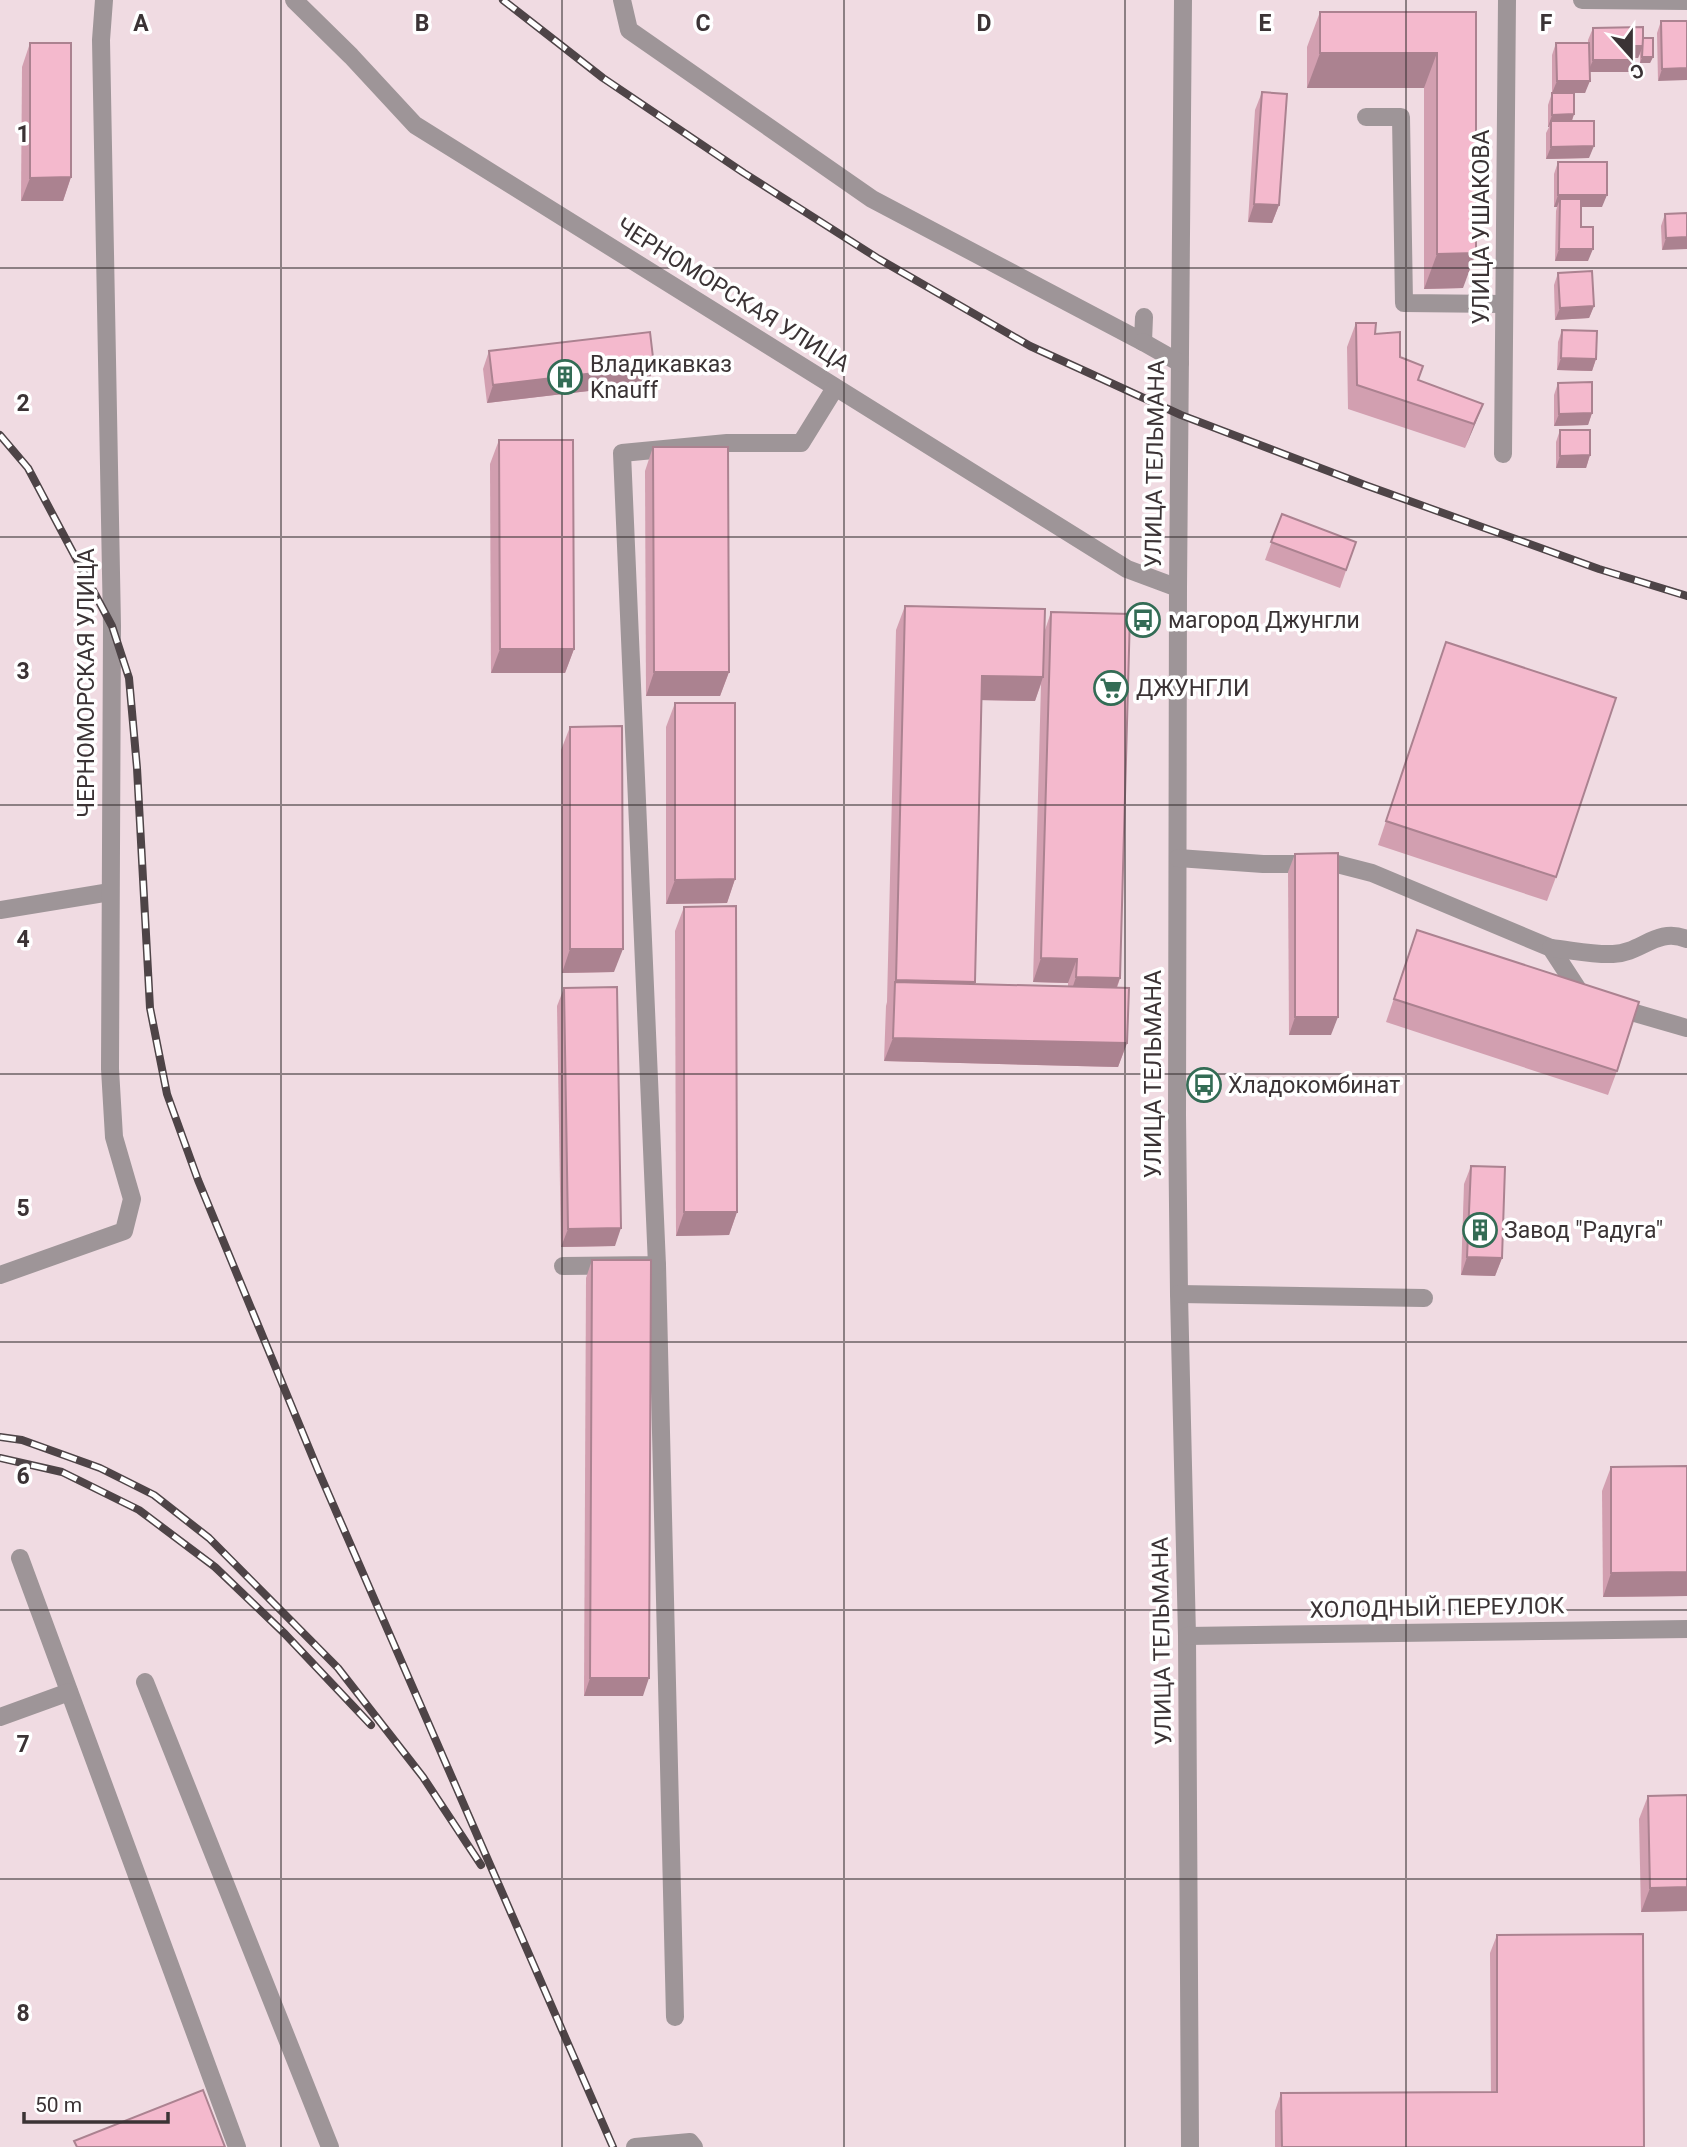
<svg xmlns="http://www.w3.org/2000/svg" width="1687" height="2147" font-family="Roboto,sans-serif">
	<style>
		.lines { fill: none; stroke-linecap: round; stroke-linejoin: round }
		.minor { stroke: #9e9598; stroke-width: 18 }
		.rail-casing { stroke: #4e4447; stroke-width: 8 }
		.rail { stroke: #fff; stroke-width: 5; stroke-dasharray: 16; stroke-linecap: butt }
		.wall { fill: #d29fb0; fill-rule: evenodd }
		.shaded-wall { fill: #ab8290 }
		.building { fill: #f4b9cd; stroke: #ab8290; stroke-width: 2 }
		.grid { fill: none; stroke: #3b3335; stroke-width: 2; stroke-opacity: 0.55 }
		.labels { text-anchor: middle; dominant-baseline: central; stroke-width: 7; stroke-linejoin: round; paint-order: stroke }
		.street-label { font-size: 23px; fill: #3b3335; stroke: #fff }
		.poi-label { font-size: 23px; fill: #3b3335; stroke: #fff; text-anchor: start }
		.grid-label { font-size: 23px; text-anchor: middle; font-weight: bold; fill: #3b3335; stroke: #fff; stroke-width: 7; stroke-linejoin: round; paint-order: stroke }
	</style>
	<rect width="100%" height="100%" fill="#f0dbe2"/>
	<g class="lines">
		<g class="minor">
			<path d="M294,0l57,56 64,69 712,444 51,19"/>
			<path d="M622,0l7,30 243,169 271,143 1,-25"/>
			<path d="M1183,0l-5,588 -1,527 2,179 8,342 3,511"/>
			<path d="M1582,0l105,1"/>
			<path d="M1366,117h35l3,186 100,1"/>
			<path d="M1143,342l37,21"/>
			<path d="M1503,454l4,-454"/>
			<path d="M1178,858l85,6h74l35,9 179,75 28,43 9,5"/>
			<path d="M0,910l110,-18"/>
			<path d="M1551,948c20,2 42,7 62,6 29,-1 43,-27 74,-15"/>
			<path d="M1614,1007l73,21"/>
			<path d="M657,1265l18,752"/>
			<path d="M563,1266l94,-1 -35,-812 105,-10h74l34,-55"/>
			<path d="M0,1275l124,-44 8,-32 -18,-62 -4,-68 2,-443 -11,-586 3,-40"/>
			<path d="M1179,1294l245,4"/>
			<path d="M20,1558l217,589"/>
			<path d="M1187,1636l500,-7"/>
			<path d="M145,1682l185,465"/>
			<path d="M0,1717l69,-25"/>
			<path d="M635,2147l55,-5 4,5"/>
		</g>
		<g class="rail-casing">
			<g id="rail">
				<path d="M503,0l100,78 141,95 135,86 151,87 151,69 184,70 234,84 88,27"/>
				<path d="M0,435l28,33 84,158 17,52 8,90 13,240 17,86 31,86 120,290 295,677"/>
				<path d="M0,1437l22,3 78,28 54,27 55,43 129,130 85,109 58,88"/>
				<path d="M0,1458l62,14 77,38 76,57 70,67 86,91"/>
			</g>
		</g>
		<use href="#rail" class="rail"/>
	</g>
	<g class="wall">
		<path d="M1320,12h156l-13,276 -39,1v-201h-117v-41z"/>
		<path d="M1661,21h26l-29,60 -1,-48z"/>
		<path d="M1593,28l50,10 10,19 -3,6h-10v-9l-2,4h-4l-4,14h-40l-5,21h-11v21l-2,7 17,37 -43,1v-26l3,-6h-1v-22l4,-12v-38l4,-12h32v-3z"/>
		<path d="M30,43l41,134 -8,24h-42l1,-134z"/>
		<path d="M1262,92l17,113 -7,18 -24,-1 7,-112z"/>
		<path d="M1558,162l44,45h-21v20l7,34h-33l1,-50 1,-4h-3v-33z"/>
		<path d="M1687,213l-25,37 -1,-24 4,-12z"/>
		<path d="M1558,273l36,33 -5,12 -34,2 -1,-35z"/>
		<path d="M1356,323l19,11 25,23 18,23 65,24 -18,44 -117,-39 -1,-62z"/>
		<path d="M1562,330l34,29 -4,12 -35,-1 1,-28z"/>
		<path d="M489,351l159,33 -161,19 -4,-34z"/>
		<path d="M1558,383l34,30 -4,12 -34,1v-31z"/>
		<path d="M1560,430l30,25 -4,13h-30v-26z"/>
		<path d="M499,440l75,209 -9,24h-74l-1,-209z"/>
		<path d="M653,447l76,225 -9,24h-74l-1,-225z"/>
		<path d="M1282,514l74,28 -16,46 -75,-28z"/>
		<path d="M905,606l140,24 6,-18 69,366 -3,10 10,55 -9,24 -234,-6 2,-55 1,-4 9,-372zM1041,684l-8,298 35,1v3l-93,-2 7,-284 53,1z"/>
		<path d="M1446,642l110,235 -9,24 -169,-56z"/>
		<path d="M675,703l60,176 -8,24 -61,1v-177z"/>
		<path d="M570,727l44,245 -52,1 -1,-223z"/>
		<path d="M1295,854l36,181h-42l-1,-163z"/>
		<path d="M684,907l53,305 -8,23 -53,1 -1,-305z"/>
		<path d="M1417,930l200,141 -9,24 -222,-73z"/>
		<path d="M564,988l51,258 -54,1 -4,-241z"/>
		<path d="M1471,1166l31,92 -7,18 -34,-1 3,-91z"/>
		<path d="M592,1260l51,436h-59l2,-418z"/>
		<path d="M1687,1466v130l-84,1 -1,-106 9,-24z"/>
		<path d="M1687,1795v116l-46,1 -2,-93 9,-23z"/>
		<path d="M1497,1935l147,212h-369v-36l6,-18 210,-1 -1,-139z"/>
	</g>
	<g class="shaded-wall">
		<path d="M1634,46h9l-5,12h-8z"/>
		<path d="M1320,53h117l-13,35h-117z"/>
		<path d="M1642,57h11l-3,6h-10z"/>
		<path d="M1593,60h41l-4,12h-42z"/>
		<path d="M1687,68v12l-29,1 4,-12z"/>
		<path d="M1557,81h33l-5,12h-33z"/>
		<path d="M1574,114l-4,12 -19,-5 -2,6h-1l4,-12z"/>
		<path d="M1594,146l-5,12 -43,1 5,-12z"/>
		<path d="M71,177l-8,24h-42l9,-23z"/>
		<path d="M1558,195h49l-5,12h-42v-8l-3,8h-3z"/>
		<path d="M1254,204l25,1 -7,18 -24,-1z"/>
		<path d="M1687,237v12l-25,1 4,-12z"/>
		<path d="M1559,249h34l-5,12h-33z"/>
		<path d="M1476,253l-13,35 -39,1 13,-35z"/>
		<path d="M1594,306l-5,12 -34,2 5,-12z"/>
		<path d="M1561,358l35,1 -4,12 -35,-1z"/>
		<path d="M654,366l-6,18 -161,19 6,-18z"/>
		<path d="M1483,404l-9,23 -9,21 9,-24z"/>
		<path d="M1592,413l-4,12 -34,1 5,-12z"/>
		<path d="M1590,455l-4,13h-30l4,-12z"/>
		<path d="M500,649h74l-9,24h-74z"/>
		<path d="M654,672h75l-9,24h-74z"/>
		<path d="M982,676l61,1 -8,24 -61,-1z"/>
		<path d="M735,879l-8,24 -61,1 9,-24z"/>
		<path d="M570,949h53l-9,23 -52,1z"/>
		<path d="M1041,958l36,1 -9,24 -35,-1z"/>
		<path d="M1076,977l44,1 -9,24 -43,-1z"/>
		<path d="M896,980l79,2 -8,24 -73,-22z"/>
		<path d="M1295,1017h43l-7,18h-42z"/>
		<path d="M893,1038l234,5 -9,24 -234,-6z"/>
		<path d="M684,1212h53l-8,23 -53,1z"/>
		<path d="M621,1228l-6,18 -54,1 7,-18z"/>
		<path d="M1467,1257l35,1 -7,18 -34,-1z"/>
		<path d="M1687,1572v24l-84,1 8,-24z"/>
		<path d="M590,1678h59l-6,18h-59z"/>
		<path d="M1687,1887v24l-46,1 9,-24z"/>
	</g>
	<g class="building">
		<path d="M1320,12h156v241l-39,1v-201h-117z"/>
		<path d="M1661,21h26v47l-25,1z"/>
		<path d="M1643,27v19h-9v14h-41v-32z"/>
		<path d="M1643,38h10v19h-11z"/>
		<path d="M30,43h41v134l-41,1z"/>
		<path d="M1556,43h33l1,38h-33z"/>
		<path d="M1262,92l25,2 -8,111 -25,-1z"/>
		<path d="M1552,93h22v21l-22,1z"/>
		<path d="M1551,121h43v25l-43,1z"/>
		<rect x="1558" y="162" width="49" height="33"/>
		<path d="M1560,199h21v28h12v22h-34z"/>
		<path d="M1687,213v24l-21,1 -1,-24z"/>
		<path d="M1592,271l2,35 -34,2 -2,-35z"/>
		<path d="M1356,323h20l-1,11 25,-2v25l23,9 -5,14 65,24 -9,20 -117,-39z"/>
		<path d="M1562,330l35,1 -1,28 -35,-1z"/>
		<path d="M650,332l4,34 -161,19 -4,-34z"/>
		<path d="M1592,382v31l-33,1 -1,-31z"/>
		<path d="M1560,430h30v25l-30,1z"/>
		<path d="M499,440h74l1,209h-74z"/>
		<path d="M653,447h75l1,225h-75z"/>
		<path d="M1282,514l74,28 -10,28 -75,-28z"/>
		<path d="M905,606l140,3 -2,68 -61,-1 -7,306 -79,-2z"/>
		<path d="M1051,612l79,2 -10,364 -44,-1 1,-18 -36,-1z"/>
		<path d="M1446,642l170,56 -60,179 -170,-56z"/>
		<path d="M675,703h60v176l-60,1z"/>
		<path d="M622,726l1,223h-53v-222z"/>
		<path d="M1338,853v164h-43v-163z"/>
		<path d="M736,906l1,306h-53v-305z"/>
		<path d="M1417,930l222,72 -22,69 -223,-72z"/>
		<path d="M895,982l234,6 -2,55 -234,-5z"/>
		<path d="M617,987l4,241 -53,1 -4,-241z"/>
		<path d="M1471,1166l34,1 -3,91 -35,-1z"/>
		<path d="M592,1260h59l-2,418h-59z"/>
		<path d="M1687,1466v106l-76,1v-106z"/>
		<path d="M1687,1795v92l-37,1 -2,-92z"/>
		<path d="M1643,1934l1,213h-362l-1,-54 216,-1v-157z"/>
		<path d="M203,2090l22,57h-148l-3,-6z"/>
	</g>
	<path class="grid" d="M281,0v2147M562,0v2147M844,0v2147M1125,0v2147M1406,0v2147M0,268h1687M0,537h1687M0,805h1687M0,1074h1687M0,1342h1687M0,1610h1687M0,1879h1687"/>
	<defs>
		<g id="building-ring" transform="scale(1.75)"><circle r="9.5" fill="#fff" stroke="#336c55" stroke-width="1.5"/><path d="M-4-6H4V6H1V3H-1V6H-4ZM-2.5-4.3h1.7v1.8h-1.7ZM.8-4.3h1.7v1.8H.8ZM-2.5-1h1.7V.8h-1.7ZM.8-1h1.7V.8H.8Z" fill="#336c55"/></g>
		<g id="bus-ring" transform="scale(1.75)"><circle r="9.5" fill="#fff" stroke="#336c55" stroke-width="1.5"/><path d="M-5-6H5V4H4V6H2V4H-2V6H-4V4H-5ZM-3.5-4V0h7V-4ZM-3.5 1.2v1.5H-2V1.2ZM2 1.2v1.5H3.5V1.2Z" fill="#336c55"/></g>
		<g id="supermarket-ring" transform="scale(1.75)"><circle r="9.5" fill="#fff" stroke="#336c55" stroke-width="1.5"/><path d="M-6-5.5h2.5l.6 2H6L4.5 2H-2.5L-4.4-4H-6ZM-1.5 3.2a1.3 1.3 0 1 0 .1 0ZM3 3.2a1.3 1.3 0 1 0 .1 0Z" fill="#336c55"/></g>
	</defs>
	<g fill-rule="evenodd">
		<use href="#building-ring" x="565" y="377"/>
		<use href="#bus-ring" x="1143" y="620"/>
		<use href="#supermarket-ring" x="1111" y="688"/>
		<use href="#bus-ring" x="1204" y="1085"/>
		<use href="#building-ring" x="1480" y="1230"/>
	</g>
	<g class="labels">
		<g class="street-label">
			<text transform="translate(1481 227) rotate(-90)">УЛИЦА УШАКОВА</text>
			<text transform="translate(733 295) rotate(32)">ЧЕРНОМОРСКАЯ УЛИЦА</text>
			<text transform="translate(1155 464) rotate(-89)">УЛИЦА ТЕЛЬМАНА</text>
			<text transform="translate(86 683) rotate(-90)">ЧЕРНОМОРСКАЯ УЛИЦА</text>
			<text transform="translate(1153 1074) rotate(-90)">УЛИЦА ТЕЛЬМАНА</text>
			<text transform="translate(1437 1608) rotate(-1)">ХОЛОДНЫЙ ПЕРЕУЛОК</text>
			<text transform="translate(1162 1641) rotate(-91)">УЛИЦА ТЕЛЬМАНА</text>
		</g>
		<g class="poi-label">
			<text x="590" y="364">Владикавказ<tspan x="590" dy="26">Knauff</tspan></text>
			<text x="1168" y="620">магород Джунгли</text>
			<text x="1136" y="688">ДЖУНГЛИ</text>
			<text x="1228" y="1085">Хладокомбинат</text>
			<text x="1504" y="1230">Завод "Радуга"</text>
		</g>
	</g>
	<g class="grid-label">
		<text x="141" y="31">A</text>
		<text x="422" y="31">B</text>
		<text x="703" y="31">C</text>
		<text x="984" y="31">D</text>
		<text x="1265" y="31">E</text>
		<text x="1546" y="31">F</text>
		<text x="23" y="142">1</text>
		<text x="23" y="411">2</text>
		<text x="23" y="679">3</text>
		<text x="23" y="947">4</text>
		<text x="23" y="1216">5</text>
		<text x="23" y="1484">6</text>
		<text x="23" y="1752">7</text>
		<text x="23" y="2021">8</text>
	</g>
	<g transform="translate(1631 56) rotate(159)" stroke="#ffffff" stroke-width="5" paint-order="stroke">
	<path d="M0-5L12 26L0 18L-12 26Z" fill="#3b3335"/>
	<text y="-10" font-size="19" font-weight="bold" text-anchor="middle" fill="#3b3335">С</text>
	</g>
	<path d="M24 2112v10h144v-10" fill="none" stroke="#3b3335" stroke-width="3.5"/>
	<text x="35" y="2112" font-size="21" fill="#3b3335" stroke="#ffffff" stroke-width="5" paint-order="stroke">50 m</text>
</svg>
